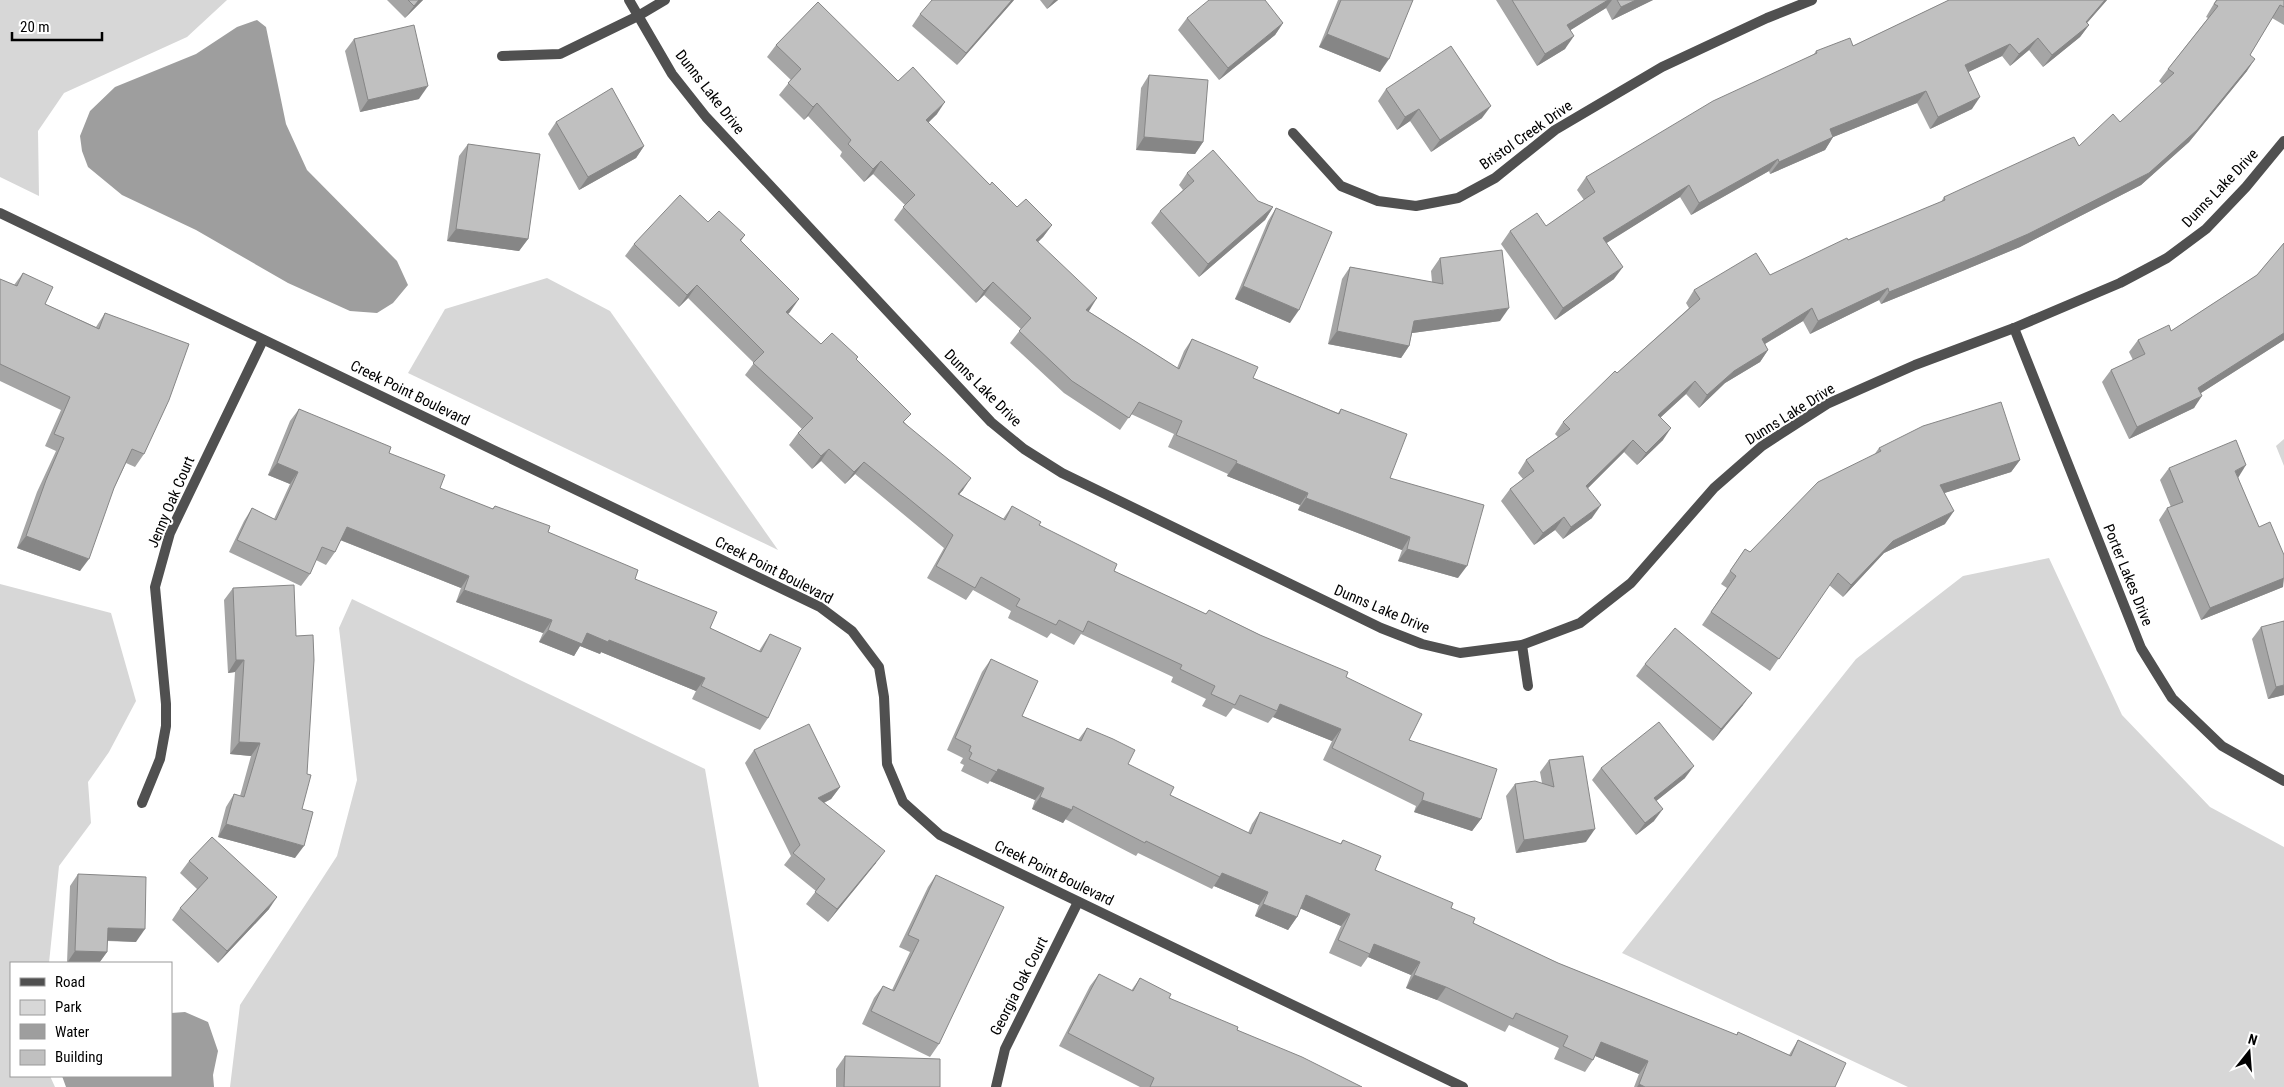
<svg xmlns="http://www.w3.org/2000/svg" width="2284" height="1087" font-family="'Roboto Condensed',sans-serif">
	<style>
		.green { fill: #d7d7d7 }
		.water { fill: #9e9e9e }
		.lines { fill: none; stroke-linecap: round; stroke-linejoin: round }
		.street { stroke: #505050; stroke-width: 10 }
		.wall { fill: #a5a5a5 }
		.shaded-wall { fill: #868686 }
		.building { fill: #c0c0c0; stroke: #868686 }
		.labels { text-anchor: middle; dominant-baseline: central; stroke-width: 4; stroke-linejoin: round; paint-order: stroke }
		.street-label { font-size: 15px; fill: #000; stroke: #fff }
	</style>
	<rect width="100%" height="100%" fill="#fff"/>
	<g class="green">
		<path d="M0,0h227l-40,37 -123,56 -26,38 1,65 -39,-19z"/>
		<path d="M547,278l63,33 168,239 -370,-177 37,-64z"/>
		<path d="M2284,439v27l-8,-20z"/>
		<path d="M2049,558l73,157 88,92 74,40v240h-376l-286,-134 234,-294 107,-83z"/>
		<path d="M0,584l111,29 25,88 -27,51 -21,30 3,41 -32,43 -10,97h-38v113h39l5,11h-55z"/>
		<path d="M352,599l353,170 54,318h-529l10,-82 97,-149 20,-76 -18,-152z"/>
	</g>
	<g class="water">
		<path d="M257,20l9,7 20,97 21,46 90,91 11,24 -15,18 -16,10 -27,-2 -62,-28 -92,-53 -74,-35 -34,-28 -6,-16 -2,-15 10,-25 25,-24 81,-33 41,-27z"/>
		<path d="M185,1012l23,10 10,29 -5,24 1,12h-148l-4,-11h109v-63z"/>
	</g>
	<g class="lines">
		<g class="street">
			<path d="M629,0l43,74 34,43 285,305 33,27 38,24 319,155 41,16 38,9 62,-8 58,-22 51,-40 83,-95 48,-42 65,-42 88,-39 99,-37 106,-45 47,-25 39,-29 40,-42 38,-46"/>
			<path d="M502,56l58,-2 78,-38 27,-16"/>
			<path d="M1293,133l48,53 37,15 38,5 42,-8 37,-20 60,-48 107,-63 105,-49 45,-18"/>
			<path d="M0,213l820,394 32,24 27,36 5,30 3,67 16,38 37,33 523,252"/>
			<path d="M2014,328l127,320 31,50 50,48 62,35"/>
			<path d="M1522,645l6,41"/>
			<path d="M142,803l18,-44 6,-33v-22l-11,-117 15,-54 93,-193"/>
			<path d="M996,1087l9,-38 73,-147"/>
		</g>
	</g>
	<g class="wall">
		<path d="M387,0h36l-18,18z"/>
		<path d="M1014,0l-57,65 -45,-39 8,-12z"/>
		<path d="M1040,0h18l-11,9z"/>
		<path d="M1338,0h75l-33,72 -61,-25z"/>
		<path d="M1496,0h157l-41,20 -6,-12 -36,22 -5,19 -28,17z"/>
		<path d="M1949,0h158l-20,23 2,2 -9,12 -37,30 -14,-17 -19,16 -8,-10 -34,16 4,37 -42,20 -13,-26 -84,34 -8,13 -55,24 -1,-3 -78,44 -11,-18 -74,46 8,36 -59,41 -54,-76 9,-13 36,-5 38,-26 -7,-10 9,-13 228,-123 2,-3 37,-5z"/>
		<path d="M2216,0h68v25l-12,-7 -22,37 -3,16 -58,71 -48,43 -121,62 -53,22 -86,35 -2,-4 -69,34 -7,-13 -38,23 3,6 -8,12 -35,21 -26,25 -13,-14 -25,23 2,23 -26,25 -13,-13 -36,36 4,30 -29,21 -8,-9 -21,15 -33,-44 9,-12 13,-10 -5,-6 8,-13 32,-23 -3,-3 8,-12 126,-114 -3,-5 8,-13 76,-15 78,-35 93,-38 3,-5 135,-51 41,-24 42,-38 -3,-3 9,-12 40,-51 -2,-1z"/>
		<path d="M1187,18l96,5 -8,12 -56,45 -41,-50z"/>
		<path d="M354,39l65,60 -59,13 -15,-61z"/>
		<path d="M776,45l122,36 39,33 -9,9 62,62 27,22 35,18 -9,12 -5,5 50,69 89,57 7,-17 8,-12 61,39 85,35 3,-4 49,69 68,100 -60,-17 4,-11 -104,-40 2,-5 -73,-29 1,-2 -60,-27 6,-13 -43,-20 -11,16 -56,-37 -54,-50 11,-14 -37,-34 -8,8 -82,-83 11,-15 -32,-31 -9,8 -24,-26 2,-4 -34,-36 -4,4 -25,-25 12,-15 -24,-23z"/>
		<path d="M1149,75l54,67 -8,12 -59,-4 5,-62z"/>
		<path d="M1386,89l96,29 -51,34 -21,-31 -13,9 -19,-29z"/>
		<path d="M556,122l88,24 -8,12 -57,32 -31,-56z"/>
		<path d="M468,144l60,95 -9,12 -72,-10 12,-85z"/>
		<path d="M1187,173l86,34 -8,13 -66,57 -48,-54 9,-12 23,-21 -4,-5z"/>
		<path d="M1276,208l14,115 -55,-24 33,-78z"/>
		<path d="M708,222l37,13 -4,6 49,71 -2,2 33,30 35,15 49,64 58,67 -4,4 44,25 9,-13 27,19 75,46 92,43 3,-4 137,67 63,63 72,79 -9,12 -58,-19 2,-6 -93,-46 9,-19 -59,-24 -5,6 -35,-15 -7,9 -24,-11 4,-7 -35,-17 2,-5 -92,-43 -7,11 -23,-12 -4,5 -39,-20 3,-7 -38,-21 -7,10 -39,-22 17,-30 -89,-74 -10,10 -24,-23 -9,8 -23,-24 9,-12 4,-4 -57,-54 9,-12 -66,-65 -9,9 -54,-51 9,-12z"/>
		<path d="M2284,243v97l-83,53 -7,15 -65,31 -27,-57 9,-12 22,-10 -4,-8 9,-12 33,-9 86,-56z"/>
		<path d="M1440,258l60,63 -88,12 -3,13 -8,12 -73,-14 14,-65 8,-12 82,15 -1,-11z"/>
		<path d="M23,273l22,31 51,23 9,-14 39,141 -9,13 -9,-4 -12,25 -34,83 -63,-23 20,-56 19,-41 -11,-5 16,-36 -61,-29v-102l14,6z"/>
		<path d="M299,409l90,44 51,35 52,21 3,-3 53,26 87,47 75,49 49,23 11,-17 -2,84 -8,12 -68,-31 4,-8 -95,-39 -1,2 -20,-8 -6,10 -35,-14 4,-9 -87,-31 5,-14 -121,-48 -5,12 -9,13 -10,-5 -6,14 -9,12 -72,-34 15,-31 8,-13 22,11 16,-35 -22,-9 22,-54z"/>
		<path d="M1879,448l141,12 -9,12 -67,21 1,31 -61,29 -41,44 -14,-12 -59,86 -68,-46 25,-37 -6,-4 24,-35 5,3 124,-97z"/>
		<path d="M2169,468l69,10 45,109 -82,33 -42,-100 8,-12 4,-1 -11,-27z"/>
		<path d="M233,588l69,221 -7,49 -77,-21 8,-30 8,-13 6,2 11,-40 -21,-2 5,-82 -7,1 -4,-73z"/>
		<path d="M2261,627l23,68 -16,4 -16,-60z"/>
		<path d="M991,659l31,57 56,24 9,-12 41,36 42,31 78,38 4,-9 8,-12 80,32 3,-4 32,30 76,38 22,15 85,40 178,72 2,-3 51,23 9,-15 37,47h-201l5,-13 -44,-18 -2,4 -8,12 -31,-13 5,-11 -50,-23 -4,7 -68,-32 -31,-12 5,-13 -43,-18 -7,10 -32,-14 12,-27 -41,-18 -3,9 -9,13 -33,-14 4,-11 -45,-19 -2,3 -74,-36 -2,3 -71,-37 -2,4 -31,-14 3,-9 -45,-19 -2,3 -27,-13 3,-6 -4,-2 3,-5 -16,-8 35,-78z"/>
		<path d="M1645,664l98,41 -30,36 -77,-65z"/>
		<path d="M754,750l86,37 -9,12 -7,4 52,60 -48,59 -22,-18 10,-13 -32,-26 7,-9 -46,-93z"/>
		<path d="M1549,760l37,82 -70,11 -10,-57 9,-12 27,-1 -2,-11z"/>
		<path d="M1601,768l84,10 -29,23 -2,20 -18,14 -44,-55z"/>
		<path d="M189,861l80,48 -51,54 -46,-43 8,-12 17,-19 -17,-16z"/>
		<path d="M78,874l58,68 -29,-1v11l-8,11h-32l3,-77z"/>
		<path d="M936,875l3,169 -9,13 -68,-33 12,-26 9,-12 9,4 18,-38 -11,-5 29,-60z"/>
		<path d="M1099,974l32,17 9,-13 29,20 68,32 125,57h-222l-81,-41 31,-60z"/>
		<path d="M845,1056l95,31h-104v-18z"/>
	</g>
	<g class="shaded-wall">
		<path d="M419,0h4l-18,18 9,-12z"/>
		<path d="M1012,0h2l-57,65 9,-12z"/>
		<path d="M1054,0h4l-11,9z"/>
		<path d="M1608,0h4l-6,8 -48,30 9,-13z"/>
		<path d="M1636,0h17l-41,20 9,-13z"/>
		<path d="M2105,0h2l-28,32 10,-7 -9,12 -37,30 9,-12 34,-33z"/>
		<path d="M1283,23l-8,12 -56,45 9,-12z"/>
		<path d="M1327,34l62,25 -9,13 -61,-25z"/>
		<path d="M1574,36l-9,13 -28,17 8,-12z"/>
		<path d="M2038,38l-9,12 -19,16 9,-12z"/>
		<path d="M2010,44l-8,12 -46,22 9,-13z"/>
		<path d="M2255,59l-8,12 -58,71 -48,43 -121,62 -53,22 -86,35 8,-12z"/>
		<path d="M428,86l-9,13 -59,13 8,-12z"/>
		<path d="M1926,91l-9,12 -96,39 9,-13z"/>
		<path d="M1980,97l-8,12 -42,20 8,-12z"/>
		<path d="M945,102l-8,12 -20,19 9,-13z"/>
		<path d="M817,103l-9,13 -4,4 9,-13z"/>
		<path d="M1491,106l-9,12 -51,34 9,-12z"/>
		<path d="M1419,109l-9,12 -13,9 8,-13z"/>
		<path d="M1144,137l59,5 -8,12 -59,-4z"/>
		<path d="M1833,137l-8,13 -55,24 9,-12z"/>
		<path d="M644,146l-8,12 -57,32 9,-13z"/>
		<path d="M1778,159l-9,12 -78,44 8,-12z"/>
		<path d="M881,161l-8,13 -9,8 9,-13z"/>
		<path d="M1689,185l-9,12 -86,54 9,-13z"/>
		<path d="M1273,207l-8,13 -66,57 9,-13z"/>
		<path d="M1052,225l-9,12 -16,15 9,-12z"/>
		<path d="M456,229l72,10 -9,12 -72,-10z"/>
		<path d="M1623,267l-9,12 -59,41 8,-12z"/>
		<path d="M993,282l-9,13 -8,8 8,-12z"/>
		<path d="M697,285l-9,13 -9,9 8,-12z"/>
		<path d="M1243,286l56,24 -9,13 -55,-24z"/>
		<path d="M1888,288l-9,12 -69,34 8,-13z"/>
		<path d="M1097,298l-8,13 -11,11 8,-12z"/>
		<path d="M799,299l-9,13 -13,12 9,-12z"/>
		<path d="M1509,308l-9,13 -95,13 9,-13z"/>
		<path d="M1812,308l-9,13 -50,30 9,-12z"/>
		<path d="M1337,331l72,15 -8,12 -73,-14z"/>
		<path d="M2284,333v7l-94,60 8,-12z"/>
		<path d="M1768,350l-8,12 -35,21 -26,25 8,-13 27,-24z"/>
		<path d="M1695,381l-9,13 -36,33 8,-12z"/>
		<path d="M2202,396l-8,12 -65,31 8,-12z"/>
		<path d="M1671,428l-8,12 -26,25 9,-12z"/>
		<path d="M1633,440l-9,12 -46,46 8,-12z"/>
		<path d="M829,449l-8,12 -9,8 9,-13z"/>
		<path d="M2020,460l-9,12 -79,25 8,-12z"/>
		<path d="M864,462l-9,12 -10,10 9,-12z"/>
		<path d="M277,463l21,9 -8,12 -22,-9z"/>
		<path d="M1236,463l72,30 -8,12 -73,-29z"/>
		<path d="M2246,465l-8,13 -3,-7z"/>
		<path d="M971,478l-8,12 -14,16 9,-12z"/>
		<path d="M1306,498l104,39 -8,13 -104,-40z"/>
		<path d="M1601,505l-9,13 -29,21 8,-12z"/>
		<path d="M1954,511l-9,13 -61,29 -41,44 8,-12 42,-44z"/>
		<path d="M1564,517l-9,13 -21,15 9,-12z"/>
		<path d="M347,527l122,49 -8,12 -123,-49z"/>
		<path d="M26,536l63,23 -9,12 -63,-23z"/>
		<path d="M1407,549l60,17 -9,12 -60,-17z"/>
		<path d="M2284,578l-1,9 -82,33 9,-12z"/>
		<path d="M464,590l88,30 -9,13 -87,-31z"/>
		<path d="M548,630l39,3 22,7 96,38 -9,13 -95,-39 -1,2 -20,-8 -6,10 -35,-14z"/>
		<path d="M236,660h8l-9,12 -7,1z"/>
		<path d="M2284,685v10l-16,4 8,-12z"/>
		<path d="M1752,693l-9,12 -30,36 8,-12z"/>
		<path d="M1280,704l61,25 -9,12 -59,-24 4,-6z"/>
		<path d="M239,742l21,1 -9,13 -21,-2z"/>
		<path d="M1694,766l-9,12 -40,32 9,-12z"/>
		<path d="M998,769l46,19 -9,12 -45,-19z"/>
		<path d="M840,787l-9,12 -22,11 9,-12z"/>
		<path d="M1040,797l32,13 -9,13 -31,-14z"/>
		<path d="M1422,800l59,19 -9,12 -58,-19z"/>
		<path d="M1663,809l-9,12 -18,14 9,-12z"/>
		<path d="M226,824l78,22 -9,12 -77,-21z"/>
		<path d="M1595,829l-9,13 -70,11 8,-13z"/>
		<path d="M885,851l-9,12 -48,59 9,-13z"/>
		<path d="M1222,873l46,19 -9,13 -45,-19z"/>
		<path d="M1306,895l44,19 -9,12 -44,-19z"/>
		<path d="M277,897l-8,12 -51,54 9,-12z"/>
		<path d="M1263,904l34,13 -9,13 -33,-14z"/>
		<path d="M108,928l37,1 -9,13 -37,-2z"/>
		<path d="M1374,944l46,18 -9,13 -43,-18z"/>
		<path d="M75,951l32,1 -8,11h-32z"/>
		<path d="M1414,975l32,12 -9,13 -31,-12z"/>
		<path d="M1601,1042l47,19 -9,13 -46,-19z"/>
		<path d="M1639,1084l6,3h-8z"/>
	</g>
	<g class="building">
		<path d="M408,0h11l-5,6z"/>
		<path d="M932,0h80l-46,53 -46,-39z"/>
		<path d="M1209,0h56l18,23 -55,45 -41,-50z"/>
		<path d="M1341,0h72l-24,59 -62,-25z"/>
		<path d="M1512,0h96l-41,25 7,11 -29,18z"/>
		<path d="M1617,0h19l-15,7z"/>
		<path d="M1949,0h156l-19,22 3,3 -37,30 -14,-17 -19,16 -9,-10 -45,21 15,32 -42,20 -12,-26 -96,38 3,8 -54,25 -1,-3 -79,44 -10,-18 -86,53 20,29 -60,41 -53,-77 27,-18 9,13 49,-34 -9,-15 127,-76 104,-48 -1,-2 34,-13 3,8z"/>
		<path d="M2217,0h67v7l-4,-2 -30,50 5,4 -58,71 -48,43 -121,61 -53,23 -86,35 -1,-4 -70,33 -6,-13 -50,31 6,11 -34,21 -27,24 -12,-14 -37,34 13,13 -25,25 -13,-13 -47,46 15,19 -30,22 -7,-10 -21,16 -33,-44 24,-18 -8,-11 44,-31 -7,-7 52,-51 2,2 83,-74 -6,-9 62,-37 14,22 77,-37 1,2 97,-40 -1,-3 130,-60 5,9 34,-32 7,8 54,-49 -6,-4 50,-63 -4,-2z"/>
		<path d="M818,2l80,79 15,-14 32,35 -19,18 64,65 2,-3 25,25 9,-8 26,26 -16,15 61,58 -11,12 93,59 13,-30 66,28 -5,11 86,36 2,-5 66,25 -17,44 94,27 -17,61 -60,-17 3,-12 -104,-39 2,-5 -72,-30 1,-2 -61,-26 6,-14 -43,-19 -10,16 -57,-37 -53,-50 12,-13 -38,-36 -9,9 -81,-84 12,-12 -34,-34 -8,8 -25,-25 3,-4 -34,-37 -4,4 -25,-24 13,-14 -25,-24z"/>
		<path d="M414,25l14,61 -60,14 -14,-61z"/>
		<path d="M1451,46l40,60 -51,34 -21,-31 -14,8 -19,-28z"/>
		<path d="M1149,75l59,5 -5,62 -59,-5z"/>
		<path d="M612,88l32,58 -56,31 -32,-55z"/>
		<path d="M468,144l72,10 -12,85 -72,-10z"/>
		<path d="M1213,150l45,51 15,6 -65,57 -48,-53 34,-30 -7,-8z"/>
		<path d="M680,195l28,27 11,-11 26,24 -5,5 59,59 -13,13 35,32 11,-11 26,24 -2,2 55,55 -8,8 68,56 -13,16 47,26 7,-14 29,16 -2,3 78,39 -3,7 92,43 3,-4 51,25 88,37 -2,5 76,37 -13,26 88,29 -16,50 -59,-19 2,-7 -92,-45 9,-19 -61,-25 -3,7 -37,-16 -5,10 -24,-11 4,-8 -35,-17 2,-4 -94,-44 -5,11 -24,-12 -3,5 -40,-19 4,-7 -39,-22 -6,11 -39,-22 17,-31 -89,-73 -10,10 -25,-23 -8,7 -23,-23 15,-15 -60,-55 11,-11 -67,-67 -10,10 -53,-51z"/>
		<path d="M1276,208l56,24 -33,78 -56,-24z"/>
		<path d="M2284,243v90l-86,55 4,8 -65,31 -26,-57 34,-16 -7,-14 31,-15 2,6 86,-56z"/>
		<path d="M1502,250l7,58 -95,13 -5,25 -72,-15 13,-64 93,17 -3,-26z"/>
		<path d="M23,273l30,14 -8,17 54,25 6,-16 84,31 -20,56 -25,54 -12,-5 -18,39 -25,71 -63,-23 20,-56 18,-42 -10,-4 16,-37 -70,-33v-85l17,7z"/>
		<path d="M2001,402l19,58 -80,25 14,26 -61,30 -42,44 -13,-12 -59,86 -68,-47 25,-36 -6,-5 15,-22 5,3 68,-70 63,-31 -2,-3 44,-22z"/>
		<path d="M299,409l92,38 -2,6 56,22 -5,13 53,21 2,-3 55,20 -2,6 90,38 -3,9 82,33 -7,16 51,24 9,-18 31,14 -33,70 -67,-32 4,-8 -96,-38 -1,2 -21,-9 -5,11 -34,-14 4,-10 -88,-30 5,-14 -122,-49 -12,25 -13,-5 -12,27 -73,-34 15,-32 24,12 22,-48 -21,-9z"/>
		<path d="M2236,440l10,25 -11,6 24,56 11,-5 14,33v23l-74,30 -43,-100 16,-6 -14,-34z"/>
		<path d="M294,585l2,51 17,-1 1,25 -7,114 4,1 -9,34 11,3 -9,34 -78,-22 8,-30 10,3 16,-54 -21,-1 5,-82h-8l-3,-72z"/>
		<path d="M2284,621v64l-8,2 -15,-60z"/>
		<path d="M1675,628l77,65 -31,36 -76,-65z"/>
		<path d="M991,659l47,22 -16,35 59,25 6,-13 26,11 22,11 -7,14 46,23 -4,8 81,39 9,-22 81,32 2,-4 38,16 -6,14 78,33 -2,5 24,10 -2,5 85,40 179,72 1,-3 53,24 7,-16 48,23 -11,24h-190l-6,-3 9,-23 -47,-19 -8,18 -30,-14 5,-10 -52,-23 -3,6 -67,-32 -32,-12 6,-13 -46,-18 -4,10 -32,-14 12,-26 -44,-19 -9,22 -34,-13 5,-12 -46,-19 -2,4 -74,-36 -1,2 -72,-37 -1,4 -32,-13 4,-9 -46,-19 -1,3 -28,-13 3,-6 -3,-2 2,-5 -16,-8z"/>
		<path d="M1659,722l35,44 -40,32 9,11 -18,14 -44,-55z"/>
		<path d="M809,724l31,63 -22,11 67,53 -48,58 -22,-17 10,-13 -32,-26 7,-8 -46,-95z"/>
		<path d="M1583,756l12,73 -71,11 -9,-56 20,-3 19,6 -5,-27z"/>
		<path d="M212,837l65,60 -50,54 -47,-43 28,-30 -19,-17z"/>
		<path d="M78,874l68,3 -1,52 -37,-1 -1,24 -32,-1z"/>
		<path d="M936,875l68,32 -65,137 -68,-33 12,-25 11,5 25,-51 -11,-5z"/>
		<path d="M1099,974l34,17 7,-13 31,16 -2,4 69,29 -1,3 65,27 60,30h-212l4,-9 -86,-45z"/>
		<path d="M845,1056l95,3v28h-96z"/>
	</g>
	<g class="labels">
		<g class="street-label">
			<text transform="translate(710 92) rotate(52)">Dunns Lake Drive</text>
			<text transform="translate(1526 135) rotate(-35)">Bristol Creek Drive</text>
			<text transform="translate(2220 188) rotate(-46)">Dunns Lake Drive</text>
			<text transform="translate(983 388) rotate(45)">Dunns Lake Drive</text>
			<text transform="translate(410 393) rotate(26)">Creek Point Boulevard</text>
			<text transform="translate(1790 414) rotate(-32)">Dunns Lake Drive</text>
			<text transform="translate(171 502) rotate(-67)">Jenny Oak Court</text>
			<text transform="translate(774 570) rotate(27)">Creek Point Boulevard</text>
			<text transform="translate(2128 575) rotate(68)">Porter Lakes Drive</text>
			<text transform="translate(1382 609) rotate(23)">Dunns Lake Drive</text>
			<text transform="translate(1054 873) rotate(26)">Creek Point Boulevard</text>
			<text transform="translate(1019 986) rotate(-63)">Georgia Oak Court</text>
		</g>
	</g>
	<rect x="10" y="962" width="162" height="115" fill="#ffffff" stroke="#999999"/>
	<rect x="20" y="978" width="25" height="8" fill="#505050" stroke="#999999"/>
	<text x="55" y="987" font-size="15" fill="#000000">Road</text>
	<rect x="20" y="1000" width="25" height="15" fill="#d7d7d7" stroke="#999999"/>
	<text x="55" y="1012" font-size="15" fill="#000000">Park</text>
	<rect x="20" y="1024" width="25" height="15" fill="#9e9e9e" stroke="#999999"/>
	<text x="55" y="1037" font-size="15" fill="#000000">Water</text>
	<rect x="20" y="1050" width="25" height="15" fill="#c0c0c0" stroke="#999999"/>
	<text x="55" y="1062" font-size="15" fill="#000000">Building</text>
	<g transform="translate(2249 1052) rotate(17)" stroke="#ffffff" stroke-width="4" paint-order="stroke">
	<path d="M0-4L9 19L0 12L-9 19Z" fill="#000000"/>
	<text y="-8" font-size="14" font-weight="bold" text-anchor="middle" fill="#000000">N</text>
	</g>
	<path d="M12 32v8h90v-8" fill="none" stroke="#000000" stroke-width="2.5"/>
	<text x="20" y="32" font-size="15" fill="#000000" stroke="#ffffff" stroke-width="4" paint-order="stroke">20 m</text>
</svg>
